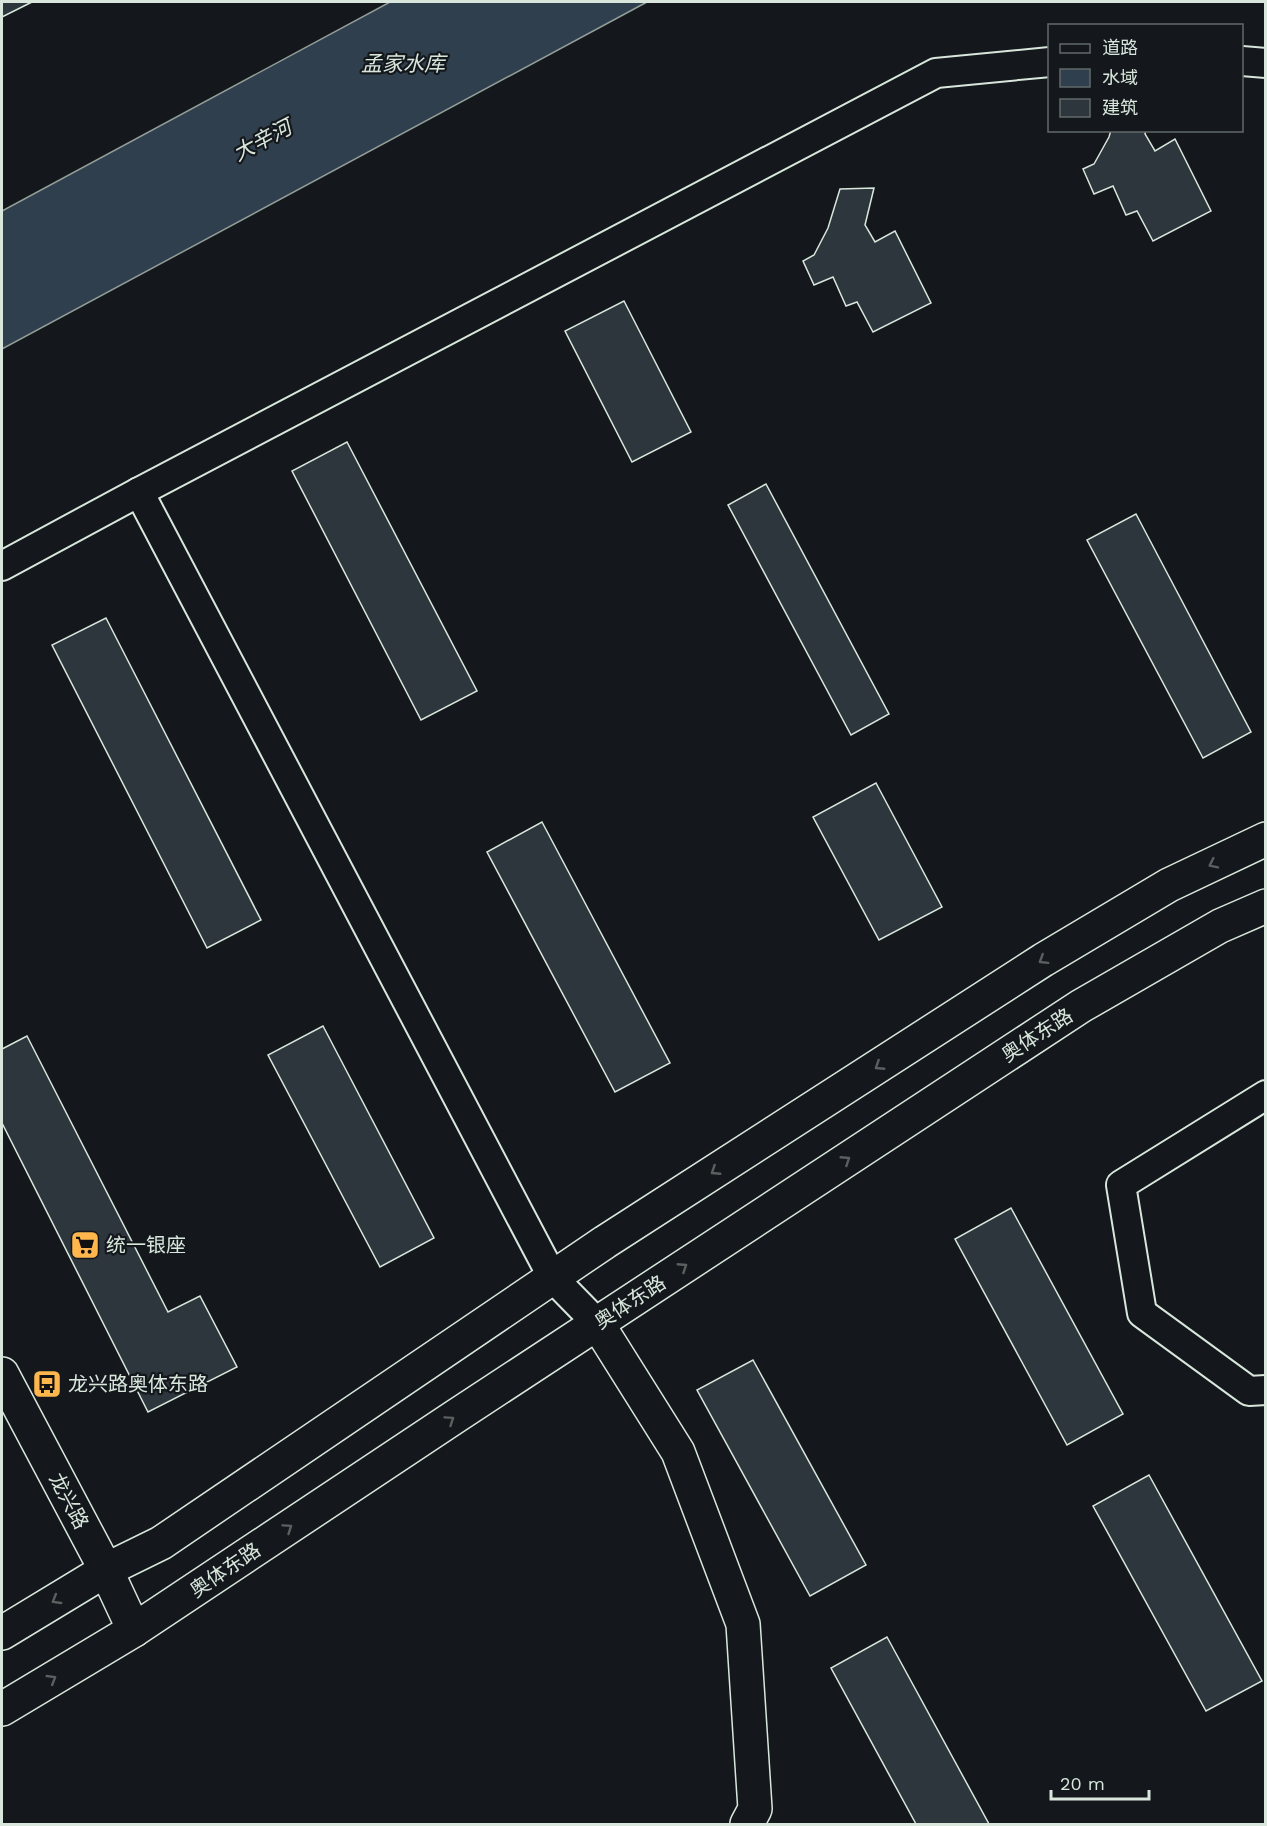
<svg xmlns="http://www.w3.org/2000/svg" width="1267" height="1826" font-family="'Work Sans','Noto Sans SC',sans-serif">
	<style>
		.water { fill: #2f3f4d; stroke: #939e99; stroke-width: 1.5 }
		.building { fill: #2c363c; stroke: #d8e6dc; stroke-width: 1.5 }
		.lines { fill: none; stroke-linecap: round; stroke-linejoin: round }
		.minor-casing { stroke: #d8e6dc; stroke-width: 32 }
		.tertiary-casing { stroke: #d8e6dc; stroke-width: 36 }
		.secondary-casing { stroke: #d8e6dc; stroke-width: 36 }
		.minor { stroke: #14181c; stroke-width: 28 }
		.tertiary { stroke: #14181c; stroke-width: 33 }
		.secondary { stroke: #14181c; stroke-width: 33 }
		.oneway { stroke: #59605f }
		.labels { text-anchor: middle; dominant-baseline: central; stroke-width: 4.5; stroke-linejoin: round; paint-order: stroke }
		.street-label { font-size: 20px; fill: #d8e6dc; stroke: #14181c }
		.poi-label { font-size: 20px; fill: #d8e6dc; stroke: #14181c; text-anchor: start }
		.water-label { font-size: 21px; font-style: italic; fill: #d8e6dc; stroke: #14181c }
	</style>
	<rect width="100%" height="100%" fill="#14181c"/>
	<path class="water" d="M390,2h257l-645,347v-138z"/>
	<g class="building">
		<path d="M2,2h30l-30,15z"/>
		<path d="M1111,130h35l-1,4 10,17 20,-12 36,72 -58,30 -16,-30 -11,4 -13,-29 -19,8 -11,-25 11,-5 15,-27z"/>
		<path d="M874,188l-9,37 10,17 20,-11 36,72 -58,29 -16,-30 -11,4 -13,-29 -19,8 -11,-24 11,-6 14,-27 12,-39z"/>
		<path d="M624,301l67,131 -59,30 -67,-131z"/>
		<path d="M347,442l130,249 -56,29 -129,-249z"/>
		<path d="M766,484l123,230 -38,21 -123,-230z"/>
		<path d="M1136,514l115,218 -48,26 -116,-218z"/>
		<path d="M106,618l155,302 -54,28 -155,-303z"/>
		<path d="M876,783l66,124 -63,33 -66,-123z"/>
		<path d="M542,822l128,241 -55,29 -128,-240z"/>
		<path d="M323,1026l111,212 -54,29 -112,-212z"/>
		<path d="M27,1036l141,276 32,-16 37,71 -89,45 -146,-289v-74z"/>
		<path d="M1011,1208l112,206 -56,31 -112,-206z"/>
		<path d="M753,1360l113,205 -56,31 -113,-206z"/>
		<path d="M1149,1475l113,206 -56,30 -113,-205z"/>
		<path d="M887,1637l102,187h-73l-85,-156z"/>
	</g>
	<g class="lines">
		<g class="minor-casing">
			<g id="minor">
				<path d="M1242,61l24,2"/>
				<path d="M139,492l414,786 44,45"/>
				<path d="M2,566l137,-74 797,-419 114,-11"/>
				<path d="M1266,1095l-145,90 21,128 107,78 17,-1"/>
			</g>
		</g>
		<g class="tertiary-casing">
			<g id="tertiary">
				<path d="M597,1323l81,129 65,172 12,185 -8,15"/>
				<path d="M2,1374l104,196 28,60"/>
			</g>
		</g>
		<g class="secondary-casing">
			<g id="secondary">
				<path d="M2,1633l104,-63 55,-27 444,-301 438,-282 126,-75 97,-46"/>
				<path d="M2,1709l132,-79 322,-214 625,-410 139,-80 46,-20"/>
			</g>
		</g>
		<use href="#minor" class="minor"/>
		<use href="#tertiary" class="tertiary"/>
		<use href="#secondary" class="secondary"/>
	</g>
	<defs><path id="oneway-chevron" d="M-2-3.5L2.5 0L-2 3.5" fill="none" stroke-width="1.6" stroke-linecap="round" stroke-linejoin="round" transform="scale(1.5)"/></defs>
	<g class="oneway">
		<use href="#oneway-chevron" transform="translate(1213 864) rotate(154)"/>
		<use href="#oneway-chevron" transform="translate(1043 960) rotate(148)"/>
		<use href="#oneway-chevron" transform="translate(879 1066) rotate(147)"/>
		<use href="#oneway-chevron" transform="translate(846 1160) rotate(-33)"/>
		<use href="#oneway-chevron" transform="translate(715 1171) rotate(147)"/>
		<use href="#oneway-chevron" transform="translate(683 1267) rotate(-33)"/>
		<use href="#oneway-chevron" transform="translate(450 1420) rotate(-34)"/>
		<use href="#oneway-chevron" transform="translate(288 1528) rotate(-34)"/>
		<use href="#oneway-chevron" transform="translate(56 1600) rotate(149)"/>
		<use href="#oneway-chevron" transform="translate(52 1679) rotate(-31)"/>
	</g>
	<defs>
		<g id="supermarket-square" transform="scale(1.5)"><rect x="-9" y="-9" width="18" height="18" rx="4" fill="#ffb74d" stroke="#14181c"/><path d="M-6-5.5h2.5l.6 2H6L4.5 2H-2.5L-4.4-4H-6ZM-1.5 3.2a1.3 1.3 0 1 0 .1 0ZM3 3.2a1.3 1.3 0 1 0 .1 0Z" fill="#111"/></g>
		<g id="bus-square" transform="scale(1.5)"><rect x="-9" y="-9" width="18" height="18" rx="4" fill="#ffb74d" stroke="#14181c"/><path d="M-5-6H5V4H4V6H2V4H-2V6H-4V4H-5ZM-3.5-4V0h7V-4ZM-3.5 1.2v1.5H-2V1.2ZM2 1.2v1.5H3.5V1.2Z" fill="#111"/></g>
	</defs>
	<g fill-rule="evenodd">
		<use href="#supermarket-square" x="85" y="1245"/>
		<use href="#bus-square" x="47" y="1384"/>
	</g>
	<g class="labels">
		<g class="street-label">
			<text transform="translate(1037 1035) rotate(-33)">奥体东路</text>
			<text transform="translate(630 1302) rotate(-33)">奥体东路</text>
			<text transform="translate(69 1501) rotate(62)">龙兴路</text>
			<text transform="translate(225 1570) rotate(-34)">奥体东路</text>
		</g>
		<g class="poi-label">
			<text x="106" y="1245">统一银座</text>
			<text x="68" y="1384">龙兴路奥体东路</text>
		</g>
		<g class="water-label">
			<text x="403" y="63">孟家水库</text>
			<text transform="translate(262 140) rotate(-28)">大辛河</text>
		</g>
	</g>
	<rect width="1267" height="1826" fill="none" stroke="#d8e6dc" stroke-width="6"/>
	<rect x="1048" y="24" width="195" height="108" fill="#14181c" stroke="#626a69" stroke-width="1.5"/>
	<rect x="1060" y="44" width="30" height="9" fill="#14181c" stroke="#626a69" stroke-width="1.5"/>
	<text x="1102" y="54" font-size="18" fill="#d8e6dc">道路</text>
	<rect x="1060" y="69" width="30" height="18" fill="#2f3f4d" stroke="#626a69" stroke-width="1.5"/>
	<text x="1102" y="84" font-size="18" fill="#d8e6dc">水域</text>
	<rect x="1060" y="99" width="30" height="18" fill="#2c363c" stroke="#626a69" stroke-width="1.5"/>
	<text x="1102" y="114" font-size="18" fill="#d8e6dc">建筑</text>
	<path d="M1051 1790v9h98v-9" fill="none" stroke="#d8e6dc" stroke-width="3"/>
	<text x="1060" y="1790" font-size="18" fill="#d8e6dc" stroke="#14181c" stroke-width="4.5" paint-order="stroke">20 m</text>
</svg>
